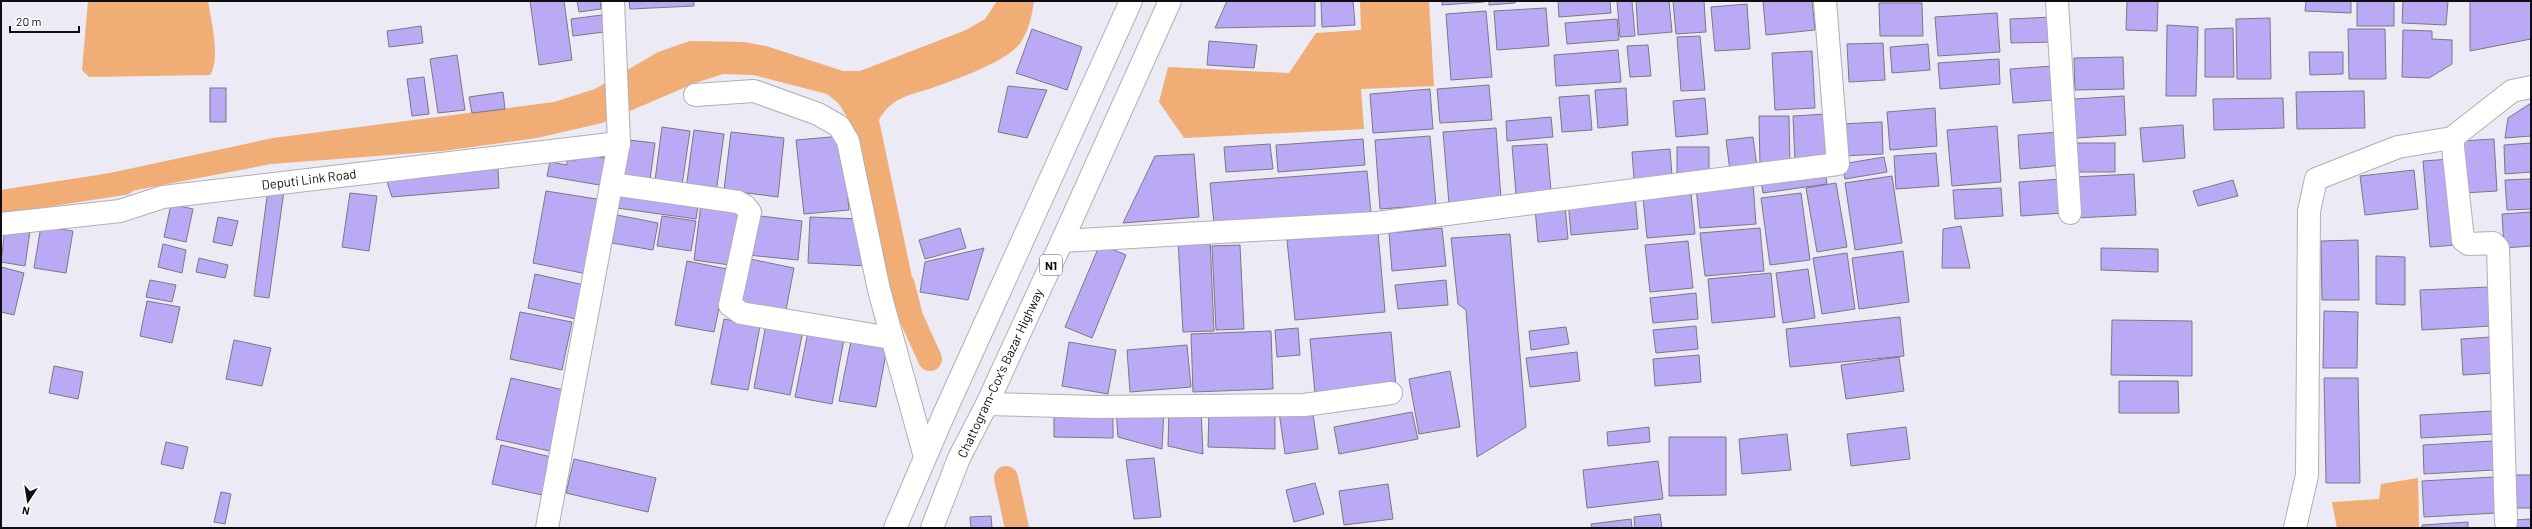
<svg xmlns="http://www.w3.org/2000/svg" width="2532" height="529" font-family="Barlow,sans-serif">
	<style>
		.water { fill: #f0ad75 }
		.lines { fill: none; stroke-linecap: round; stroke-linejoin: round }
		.canal { stroke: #f0ad75; stroke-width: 24 }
		.building { fill: #baa9f5; stroke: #7b7982 }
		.street-casing { stroke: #b0aeb7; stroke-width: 24 }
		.highway-casing { stroke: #b0aeb7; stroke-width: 24 }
		.street { stroke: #fff; stroke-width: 22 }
		.highway { stroke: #fff; stroke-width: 22 }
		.labels { text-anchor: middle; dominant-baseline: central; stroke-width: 4; stroke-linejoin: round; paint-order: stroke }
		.shield { fill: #fff; stroke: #565658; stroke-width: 1 }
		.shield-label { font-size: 12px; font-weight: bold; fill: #0e0d10 }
		.street-label { font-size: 13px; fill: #0e0d10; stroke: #fff }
	</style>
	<rect width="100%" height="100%" fill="#eceaf4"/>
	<g class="water">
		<path d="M88,1h120c3,18 13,59 2,74l-121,2 -7,-7z"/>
		<path d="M997,1h37c-2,14 -5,29 -13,41 -13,20 -69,39 -92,47 -21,6 -39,10 -50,31l38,181v8l-6,8 -11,-2 -6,-7 -47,-191 -8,-13 -12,-10 -74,-19 -30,-1 -28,9 -93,40 -65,15 -94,13 -172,13 -171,33 -9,-9v-11l182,-39 281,-36 41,-13 63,-37 32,-11 54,1 22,4 77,25h17l106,-41 19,-11z"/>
		<path d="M1360,1h69l5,85 -73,3 3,40 -180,9 -25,-36 9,-35 121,6 27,-40 45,-3z"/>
		<path d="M2418,478l1,50h-82l-5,-26 47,-3 2,-15z"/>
	</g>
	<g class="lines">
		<g class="canal">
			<path d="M1,202l123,-19"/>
			<path d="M903,285l8,32 19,42"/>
			<path d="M1006,478l11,50"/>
		</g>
	</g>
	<g class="building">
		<path d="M530,1h34l8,59 -33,5z"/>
		<path d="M577,1h23l1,8 -22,3z"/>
		<path d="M629,1h65v5l-64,3z"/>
		<path d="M1227,1h88v25l-100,2z"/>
		<path d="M1321,1h32l2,24 -33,2z"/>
		<path d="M1442,1h42v1l-42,3z"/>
		<path d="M1489,1h26v2l-26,2z"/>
		<path d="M1558,1h52l1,12 -52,4z"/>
		<path d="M1617,1h15l3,35 -15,1z"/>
		<path d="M1636,1h33l3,31 -34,3z"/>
		<path d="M1673,1h31l2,31 -30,2z"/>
		<path d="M1763,1h49l3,29 -49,5z"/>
		<path d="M2127,1h31l-1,30 -31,-1z"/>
		<path d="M2306,1h45v12l-46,-2z"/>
		<rect x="2357" y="1" width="37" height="25"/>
		<path d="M2403,1h45l-2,24 -44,-2z"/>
		<path d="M2470,1h61v38l-61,12z"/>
		<path d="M1879,3h43l1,33h-43z"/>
		<path d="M1747,4l3,45 -35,2 -4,-44z"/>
		<path d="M1546,8l3,38 -52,4 -3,-39z"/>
		<path d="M1486,11l6,66 -41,3 -5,-66z"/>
		<path d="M1997,13l3,39 -62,4 -3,-39z"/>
		<path d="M602,15l2,17 -31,4 -2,-17z"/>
		<path d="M2053,17l1,25 -43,1 -1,-24z"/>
		<path d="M2270,18l1,61h-34l-1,-60z"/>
		<path d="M1617,19l2,21 -52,4 -2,-21z"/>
		<path d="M2167,25l31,2 -2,69h-30z"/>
		<path d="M421,26l2,17 -34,4 -2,-16z"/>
		<path d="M2233,28l1,49h-29v-48z"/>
		<path d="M1032,29l50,18 -15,43 -51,-17z"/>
		<path d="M2348,29h37l1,50h-37z"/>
		<path d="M2403,30l29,1v8l20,1v24l-23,14 -27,-1z"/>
		<path d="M1700,36l5,54 -24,1 -4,-54z"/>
		<path d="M1209,41l48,4 -3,23 -47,-3z"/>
		<path d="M1883,43l2,37 -36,2 -2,-38z"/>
		<path d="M1928,44l2,26 -38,3 -2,-26z"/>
		<path d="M1648,45l3,31 -21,1 -3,-31z"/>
		<path d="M1618,50l3,32 -65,4 -2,-31z"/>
		<path d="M1812,51l3,57 -40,2 -3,-57z"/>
		<path d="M2309,52h34v22l-33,1z"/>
		<path d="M457,55l8,55 -27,3 -8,-54z"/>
		<path d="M2123,57l1,32 -49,1 -1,-32z"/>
		<path d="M1999,59l1,25 -60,5 -2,-26z"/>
		<path d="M2053,66l2,34 -42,3 -3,-34z"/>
		<path d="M424,77l5,37 -17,2 -5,-37z"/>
		<path d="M1489,85l3,35 -52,3 -3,-34z"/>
		<path d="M1008,86l39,4 -20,48 -29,-6z"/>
		<rect x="210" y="88" width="16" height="34"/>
		<path d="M1626,88l2,37 -30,3 -3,-38z"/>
		<path d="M1430,89l3,40 -60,4 -3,-39z"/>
		<path d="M2364,91l1,37 -68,1 -1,-37z"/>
		<path d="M503,92l2,17 -33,4 -3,-16z"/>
		<path d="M1589,95l3,35 -30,2 -3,-35z"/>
		<path d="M2124,96l2,39 -50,3 -2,-39z"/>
		<path d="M1705,98l3,36 -32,3 -3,-36z"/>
		<path d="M2283,98l1,30 -70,2 -1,-31z"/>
		<path d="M2531,103v33l-26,2 3,-20z"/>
		<path d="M1935,108l2,38 -47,4 -3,-38z"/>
		<path d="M1825,114l2,45 -32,2 -2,-45z"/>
		<path d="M1759,116h30l1,49 -30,1z"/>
		<path d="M1551,117l2,20 -46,4 -1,-20z"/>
		<path d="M1882,122l1,32 -41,2 -2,-32z"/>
		<path d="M2183,125l2,33 -42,4 -3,-34z"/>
		<path d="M1997,126l4,56 -49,4 -5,-56z"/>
		<path d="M662,127l28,4 -9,61 -27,-4z"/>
		<path d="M1496,128l5,71 -52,5 -6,-72z"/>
		<path d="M694,130l30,4 -8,59 -30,-4z"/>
		<path d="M731,132l53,6 -6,59 -54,-7z"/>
		<path d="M2060,132l3,33 -43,4 -2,-34z"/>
		<path d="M842,136l7,74 -45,4 -8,-74z"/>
		<path d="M1430,136l6,69 -56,4 -5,-69z"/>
		<path d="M1753,137l4,30 -27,4 -4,-31z"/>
		<path d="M1363,139l2,26 -87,7 -2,-27z"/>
		<path d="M2494,139l3,52 -33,2 -3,-52z"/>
		<path d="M629,140l26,3 -6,44 -26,-4z"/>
		<rect x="2075" y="143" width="40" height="29"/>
		<path d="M2531,143v29l-26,2 -1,-29z"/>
		<path d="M1270,144l3,25 -47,3 -2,-25z"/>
		<path d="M1547,144l4,47 -35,3 -4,-48z"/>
		<rect x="1677" y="147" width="32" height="29"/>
		<path d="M1670,149l2,27 -38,3 -2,-27z"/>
		<path d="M577,153l33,6 -5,27 -58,-10 3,-14 17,3v-5l9,1z"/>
		<path d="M1936,153l3,33 -43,3 -2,-33z"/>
		<path d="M1194,154l5,63 -76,6 32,-67z"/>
		<path d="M1884,157l3,15 -42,7 -3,-15z"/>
		<path d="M2451,159l5,86 -26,2 -7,-86z"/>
		<path d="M498,168l1,20 -107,9 -7,-21z"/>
		<path d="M2414,170l4,39 -53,6 -5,-39z"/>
		<path d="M1367,171l4,42 -157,11 -4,-41z"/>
		<path d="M1825,171l2,13 -64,9 -2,-13z"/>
		<path d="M2134,174l2,41 -60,3 -2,-41z"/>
		<path d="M1892,176l10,67 -47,7 -10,-67z"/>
		<path d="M2062,179l2,34 -43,3 -2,-34z"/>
		<path d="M2531,179v30l-24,1 -2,-30z"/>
		<path d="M2233,180l5,16 -40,10 -5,-15z"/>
		<path d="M1753,183l3,41 -56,4 -4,-41z"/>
		<path d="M1836,183l11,64 -30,5 -11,-64z"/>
		<path d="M2001,188l2,28 -48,3 -2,-29z"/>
		<path d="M268,189l16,2 -15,107 -15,-2z"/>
		<path d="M620,189l79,11 -3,19 -79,-11z"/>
		<path d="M546,191l57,9 -16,74 -54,-11z"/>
		<path d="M350,193l27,3 -8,55 -27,-4z"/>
		<path d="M1691,193l4,41 -48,4 -4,-41z"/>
		<path d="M1801,193l9,67 -40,5 -9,-67z"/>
		<path d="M1635,195l3,34 -67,6 -3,-34z"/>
		<path d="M171,204l22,5 -7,33 -22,-5z"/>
		<path d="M701,204l43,6 -7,56 -43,-6z"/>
		<path d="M1565,205l3,34 -30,3 -3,-34z"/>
		<path d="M2531,212v34l-27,2 -2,-34z"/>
		<path d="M617,215l41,8 -5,27 -41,-7z"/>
		<path d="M752,215l50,6 -4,39 -50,-5z"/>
		<path d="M662,216l34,5 -5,30 -34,-5z"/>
		<path d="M218,217l20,4 -6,25 -19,-4z"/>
		<path d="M810,217l52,2 5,47 -59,-3z"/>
		<path d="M41,226l32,5 -7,42 -32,-5z"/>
		<path d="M1961,226l9,42h-28l1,-39z"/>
		<path d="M5,228l25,3 -5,35 -24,-4z"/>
		<path d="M960,228l6,20 -41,11 -6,-19z"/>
		<path d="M1442,228l4,38 -54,5 -3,-38z"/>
		<path d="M1760,228l4,43 -59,5 -5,-43z"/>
		<path d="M1378,232l7,80 -90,8 -8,-80z"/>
		<path d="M1510,234l16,193 -49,30 -11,-147 -8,-6 -7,-66z"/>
		<path d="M1210,238l4,93 -31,1 -5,-92z"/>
		<path d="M2358,240l1,60h-37l-1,-59z"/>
		<path d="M1688,241l5,47 -43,4 -5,-47z"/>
		<path d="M163,244l23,6 -4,23 -24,-6z"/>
		<path d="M1100,244l26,11 -34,83 -27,-11z"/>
		<path d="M1240,245l4,84 -28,1 -4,-84z"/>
		<path d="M984,248l-16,52 -48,-8 5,-30z"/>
		<path d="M2101,248l57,1v23l-57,-2z"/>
		<path d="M1903,251l6,51 -50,7 -7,-51z"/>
		<path d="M1847,253l8,56 -33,5 -9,-56z"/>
		<path d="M2376,256l29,1v48l-29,-1z"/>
		<path d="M199,258l29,7 -3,13 -29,-6z"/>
		<path d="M750,259l44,9 -8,42 -44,-8z"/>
		<path d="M687,261l40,8 -13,63 -39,-7z"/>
		<path d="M1,267l23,6 -10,42 -13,-3z"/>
		<path d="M1808,269l7,49 -32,5 -7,-50z"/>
		<path d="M1771,273l4,44 -63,6 -4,-44z"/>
		<path d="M535,274l49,11 -8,34 -48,-11z"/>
		<path d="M150,280l26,5 -4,17 -26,-5z"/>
		<path d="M1446,280l2,25 -50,4 -3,-24z"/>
		<path d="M2489,287l2,39 -69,4 -2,-40z"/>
		<path d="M1696,293l2,26 -45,4 -3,-25z"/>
		<path d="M147,301l33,6 -8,36 -32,-7z"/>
		<path d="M2324,311l34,1 -1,56h-34z"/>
		<path d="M520,312l52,10 -10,48 -52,-11z"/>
		<path d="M1900,317l4,39 -114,11 -4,-38z"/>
		<path d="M724,319l36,7 -12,64 -37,-6z"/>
		<path d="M2112,320l80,1v55l-81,-1z"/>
		<path d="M766,324l37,7 -13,64 -36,-7z"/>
		<path d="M1696,326l2,23 -42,4 -3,-23z"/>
		<path d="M1566,327l3,17 -38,6 -2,-19z"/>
		<path d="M1298,328l2,27 -23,2 -2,-27z"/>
		<path d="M1271,331l2,58 -80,3 -2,-58z"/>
		<path d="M808,332l36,7 -12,65 -37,-7z"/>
		<path d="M1391,332l5,55 -81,7 -5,-55z"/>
		<path d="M852,336l36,7 -12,64 -37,-6z"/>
		<path d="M2491,337l2,36 -30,2 -2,-36z"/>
		<path d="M234,340l37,8 -9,38 -36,-7z"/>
		<path d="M1069,342l47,8 -8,44 -46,-8z"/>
		<path d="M1187,345l4,42 -61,5 -3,-42z"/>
		<path d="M1577,352l3,29 -50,6 -4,-29z"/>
		<path d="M1699,355l2,27 -46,4 -2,-27z"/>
		<path d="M1899,357l5,34 -58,8 -5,-34z"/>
		<path d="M54,366l29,6 -5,27 -29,-6z"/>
		<path d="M1450,371l10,56 -41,7 -10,-55z"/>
		<path d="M511,378l57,13 -14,61 -58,-13z"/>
		<path d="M2324,378h34l2,105h-34z"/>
		<path d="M2119,381h59l1,32h-60z"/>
		<path d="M1312,407l6,42 -33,5 -6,-42z"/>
		<path d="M1209,408l66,2v39l-67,-2z"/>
		<path d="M1116,409h48l-2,40 -44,-12z"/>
		<path d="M1201,409l2,45 -35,-8 1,-36z"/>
		<path d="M2492,411l2,23 -73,4 -1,-23z"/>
		<path d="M1412,412l6,27 -79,15 -5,-27z"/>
		<path d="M1054,414l59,1v23l-59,-1z"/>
		<path d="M1649,427l1,15 -42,4 -1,-14z"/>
		<path d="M1906,427l4,32 -59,7 -4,-32z"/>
		<path d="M1787,434l4,36 -49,4 -3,-35z"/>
		<path d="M1669,437h57v58l-57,1z"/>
		<path d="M2493,441l1,29 -70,4 -1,-29z"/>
		<path d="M166,442l22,5 -5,22 -22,-5z"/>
		<path d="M501,445l50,12 -9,38 -50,-11z"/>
		<path d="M1154,458l7,59 -27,2 -8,-59z"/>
		<path d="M574,459l82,19 -8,34 -82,-19z"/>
		<path d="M1658,461l5,38 -76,9 -4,-38z"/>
		<rect x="2515" y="475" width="16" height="33"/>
		<path d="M2494,477l3,36 -73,4 -2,-36z"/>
		<path d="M1315,483l9,31 -30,8 -8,-32z"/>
		<path d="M1388,484l5,35 -49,6 -5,-34z"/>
		<path d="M221,492l10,2 -6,30 -11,-2z"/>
		<path d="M1660,514l2,14h-27l-1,-11z"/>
		<path d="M991,516l1,12h-21l-1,-11z"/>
		<path d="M1631,519l1,9h-40l-1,-4z"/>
		<path d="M2531,519v9h-16v-8z"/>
		<path d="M2468,522v6h-46v-3z"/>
	</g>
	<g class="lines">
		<g class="street-casing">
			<g id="street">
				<path d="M2057,1l13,212"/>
				<path d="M695,95l59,-4 64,23 21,12 9,15 31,149 46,167"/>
				<path d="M2452,138l11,102 5,4 25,-1 5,5 8,274"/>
				<path d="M612,184l126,18 7,4 5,6 -20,93 11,8 150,25"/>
				<path d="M1,224l119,-13 43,-14 456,-54"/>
				<path d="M1062,241l315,-18 461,-59 -13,-163"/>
				<path d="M987,404l109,3 208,-2 87,-12"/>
				<path d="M547,528l72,-385 -6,-142"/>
				<path d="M2295,528l12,-53 2,-264 7,-32 82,-32 54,-9 60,-47 19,-4"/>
			</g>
		</g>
		<g class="highway-casing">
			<g id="highway">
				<path d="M895,528l49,-114 187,-413"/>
				<path d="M932,528l27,-70 28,-54 75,-163 108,-240"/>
			</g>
		</g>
		<use href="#street" class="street"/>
		<use href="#highway" class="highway"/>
	</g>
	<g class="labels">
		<rect class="shield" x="1040" y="255" width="22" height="20" rx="3"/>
		<g class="shield-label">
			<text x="1051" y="265">N1</text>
		</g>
		<g class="street-label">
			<text transform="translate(309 179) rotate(-7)">Deputi Link Road</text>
			<text transform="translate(1000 373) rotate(-65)">Chattogram-Cox's Bazar Highway</text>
		</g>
	</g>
	<rect width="2532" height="529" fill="none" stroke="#0e0d10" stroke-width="4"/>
	<g transform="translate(28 501) rotate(192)" stroke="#ffffff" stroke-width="3" paint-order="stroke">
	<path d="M0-3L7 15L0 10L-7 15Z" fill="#0e0d10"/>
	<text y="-6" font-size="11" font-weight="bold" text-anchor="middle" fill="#0e0d10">N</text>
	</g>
	<path d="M10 26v6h69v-6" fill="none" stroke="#0e0d10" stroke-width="2"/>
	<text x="16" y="26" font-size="12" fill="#0e0d10" stroke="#ffffff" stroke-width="3" paint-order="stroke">20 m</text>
</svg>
